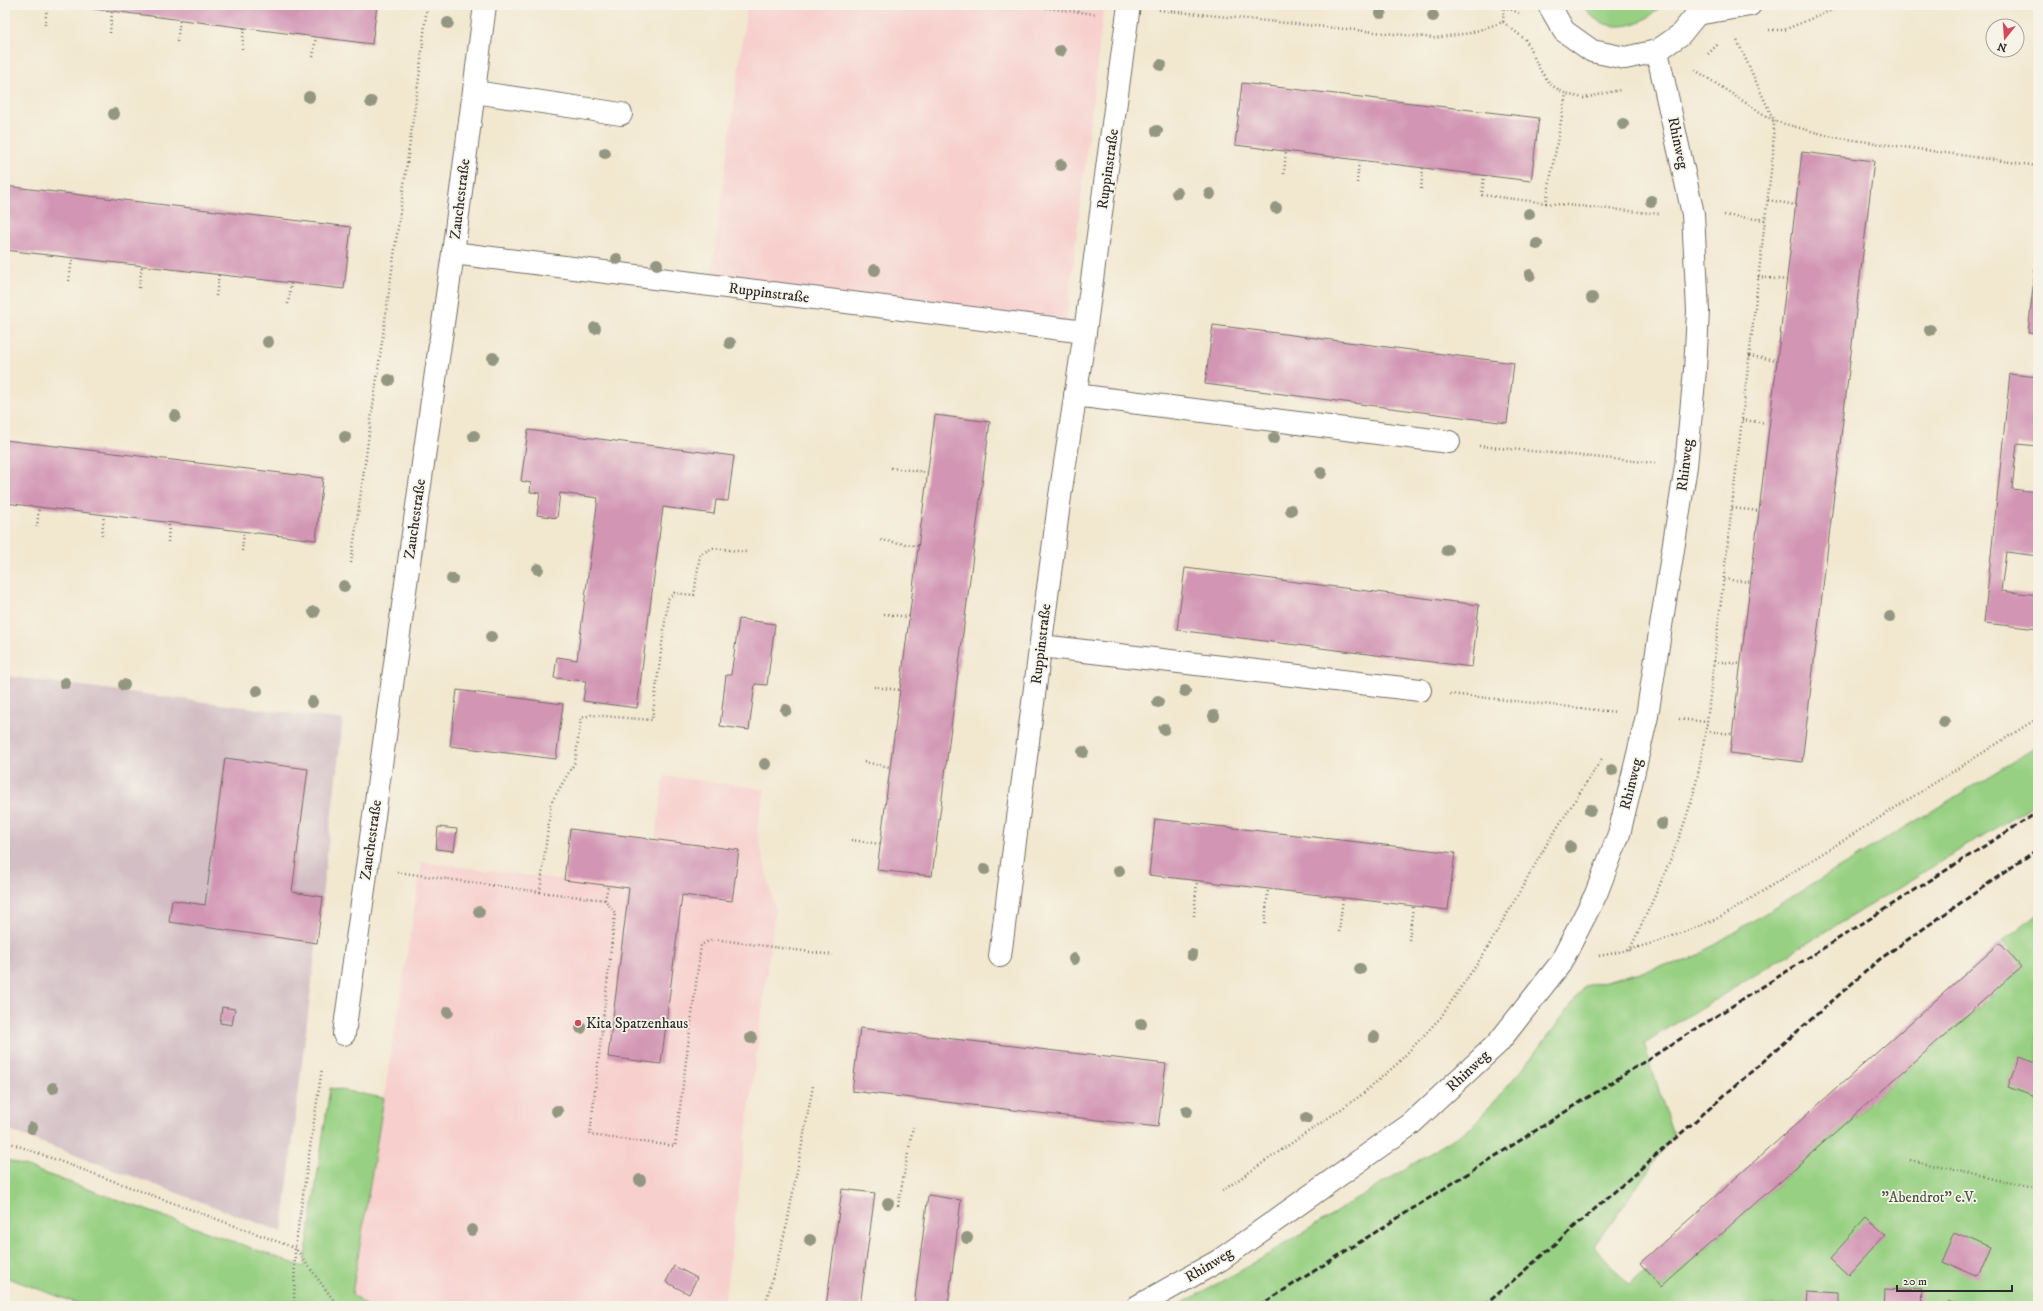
<svg xmlns="http://www.w3.org/2000/svg" width="2043" height="1311" font-family="'IM FELL DW Pica',serif">
	<style>
		.built { fill: #f7d0ce }
		.industrial { fill: #d2bec4 }
		.green { fill: #97d082; stroke: #617e56 }
		.building { fill: #d295b4 }
		.lines { fill: none; stroke-linecap: round; stroke-linejoin: round }
		.minor-casing { stroke: #716d65; stroke-width: 24 }
		.path { stroke: #716d65; stroke-width: 2.5; stroke-dasharray: 1 3; stroke-linecap: butt }
		.minor { stroke: #fff; stroke-width: 22 }
		.rail { stroke: #2b2b2b; stroke-width: 3; stroke-dasharray: 6 3; stroke-linecap: butt }
		.tree { fill: #939781 }
		.poi-dot { fill: #d1495b; stroke: #f7f3e8; stroke-width: 1.5 }
		.labels { text-anchor: middle; dominant-baseline: central; stroke-width: 3.5; stroke-linejoin: round; paint-order: stroke }
		.street-label { font-size: 15px; fill: #2b2b2b; stroke: #f7f3e8 }
		.poi-label { font-size: 15px; fill: #2b2b2b; stroke: #f7f3e8; text-anchor: start }
		.park-label { font-size: 15px; fill: #465441; stroke: #f7f3e8 }
	</style>
	<rect width="100%" height="100%" fill="#f7f3e8"/>
	<filter id="ink" filterUnits="userSpaceOnUse"><feTurbulence type="fractalNoise" baseFrequency=".025" numOctaves="2"/><feDisplacementMap in="SourceGraphic" scale="8" xChannelSelector="R" yChannelSelector="G"/><feConvolveMatrix kernelMatrix="1 2 1 2 8 2 1 2 1" color-interpolation-filters="sRGB"/></filter>
	<filter id="wash" filterUnits="userSpaceOnUse"><feTurbulence type="fractalNoise" baseFrequency=".012" numOctaves="4" result="noise"/><feDisplacementMap in="SourceGraphic" scale="16" xChannelSelector="R" yChannelSelector="G"/><feGaussianBlur stdDeviation="0.9" result="paint"/><feColorMatrix in="noise" values="0 0 0 0 0 0 0 0 0 0 0 0 0 0 0 0 0 1.4 0 .05"/><feComposite in="paint" operator="in"/></filter>
	<g filter="url(#wash)">
		<rect width="100%" height="100%" fill="#f2e8d0"/>
		<g class="built">
			<path d="M747,5h357l-38,319 -355,-46z"/>
			<path d="M664,776l101,13 -8,41 18,80 -51,396h-357l-15,-12 70,-432 142,18 6,-51 85,11z"/>
		</g>
		<path class="industrial" d="M5,676l338,44 -61,512 -277,-103z"/>
		<g class="green">
			<path d="M1583,5h78c-18,25 -61,31 -78,0z"/>
			<path d="M2038,746v56l-394,241 29,92 -78,111 34,40 17,-15 15,17 362,-321 -21,-26 36,-27v392h-861l74,-41 221,-138 62,-72 51,-69 104,-26z"/>
			<path d="M330,1088l54,10 -32,196 15,12h-282l-80,-29v-118l299,108z"/>
		</g>
		<g id="blocks">
			<g class="building">
				<path d="M64,5h313l-5,39z"/>
				<path d="M1242,83l297,35 -8,63 -296,-36z"/>
				<path d="M1802,152l72,9 -72,601 -72,-9z"/>
				<path d="M5,186l346,41 -7,62 -339,-39z"/>
				<path d="M2035,269h3v65l-10,-1z"/>
				<path d="M1213,325l301,38 -7,60 -302,-39z"/>
				<path d="M2010,374l28,3v69l-21,-2 -5,45 26,3v64l-32,-4 -5,39 37,4v34l-54,-6z"/>
				<path d="M935,415l55,7 -58,454 -55,-6z"/>
				<path d="M528,430l206,26 -6,45 -12,-1 -2,14 -51,-7 -26,201 -54,-7 3,-20 -32,-3 3,-21 20,3 21,-162 -38,-5 -3,25 -20,-3 3,-22 -10,-1 1,-9 -10,-2z"/>
				<path d="M5,440l318,38 -7,62 -311,-37z"/>
				<path d="M1185,568l294,37 -7,62 -295,-37z"/>
				<path d="M739,619l36,5 -8,61 -12,-1 -6,46 -29,-4 6,-51h5z"/>
				<path d="M457,690l106,14 -7,55 -106,-13z"/>
				<path d="M225,758l83,11 -16,123 31,5 -6,46 -148,-21 3,-22 33,5z"/>
				<path d="M1155,819l300,34 -7,57 -299,-35z"/>
				<path d="M438,827l19,2 -3,22 -18,-2z"/>
				<path d="M570,829l169,21 -7,51 -50,-6 -21,169 -53,-7 21,-169 -65,-8z"/>
				<path d="M2000,943l21,24 -360,320 -21,-24z"/>
				<path d="M222,1007l13,2 -3,16 -12,-2z"/>
				<path d="M860,1028l306,36 -8,63 -306,-36z"/>
				<path d="M2019,1056l19,7v35l-30,-11z"/>
				<path d="M842,1189l33,4 -15,113h-34z"/>
				<path d="M928,1195l33,5 -13,106h-34z"/>
				<path d="M1867,1218l18,16 -37,41 -18,-17z"/>
				<path d="M1954,1232l37,16 -13,30 -37,-16z"/>
				<path d="M674,1266l23,12 -8,16 -23,-12z"/>
				<path d="M1883,1288l40,2 -1,16h-40z"/>
				<path d="M1807,1292l32,2v12h-33z"/>
				<path d="M1949,1302l19,3v1h-20z"/>
			</g>
		</g>
	</g>
	<g filter="url(#ink)">
		<use href="#blocks" fill-opacity="0" stroke="#716d65" stroke-width="1"/>
		<g class="lines">
			<g class="minor-casing">
				<g id="minor">
					<path d="M1549,5l15,26 28,20 33,7 32,-7 23,-16 17,-21 2,-9"/>
					<path d="M1697,14l53,-9"/>
					<path d="M475,92l146,22"/>
					<path d="M453,253l632,79 -25,164 -60,460"/>
					<path d="M1085,332l44,-327"/>
					<path d="M1075,395l374,47"/>
					<path d="M1041,646l379,44"/>
					<path d="M344,1034l64,-465 45,-316 32,-248"/>
					<path d="M1138,1306l82,-46 191,-136 87,-81 62,-79 36,-70 23,-60 28,-118 39,-250 9,-96 3,-59 -5,-97 -36,-163"/>
				</g>
			</g>
			<g class="path">
				<path d="M1022,5l73,9"/>
				<path d="M1500,5l19,8"/>
				<path d="M1159,10l275,28 36,-5 33,-11 1,-17"/>
				<path d="M1503,22l23,18 14,30 11,15 15,9 18,4 36,-8"/>
				<path d="M45,25l2,-20"/>
				<path d="M1769,30h15l60,-25"/>
				<path d="M110,33l2,-21"/>
				<path d="M177,42l3,-22"/>
				<path d="M242,49l2,-21"/>
				<path d="M1708,54l11,-11"/>
				<path d="M313,57l3,-20"/>
				<path d="M1695,70l79,51 59,16 205,29"/>
				<path d="M1284,174l2,-23"/>
				<path d="M1484,175l-2,20 64,8 20,-109"/>
				<path d="M1357,183l2,-23"/>
				<path d="M1421,189l2,-21"/>
				<path d="M1768,200l28,5"/>
				<path d="M1546,203l115,11"/>
				<path d="M1724,215l41,5 8,-65 1,-34 -38,-83"/>
				<path d="M1758,277l29,3"/>
				<path d="M69,281l3,-23"/>
				<path d="M139,288l3,-23"/>
				<path d="M216,296l3,-22"/>
				<path d="M288,304l3,-21"/>
				<path d="M1749,356l28,4"/>
				<path d="M1742,420l24,3"/>
				<path d="M1479,446l176,17"/>
				<path d="M891,468l36,4"/>
				<path d="M1732,508l27,3"/>
				<path d="M37,527l2,-20"/>
				<path d="M102,535l2,-20"/>
				<path d="M881,540l37,6"/>
				<path d="M168,542l1,-19"/>
				<path d="M242,551l2,-19"/>
				<path d="M351,563l69,-493 7,-65"/>
				<path d="M1724,579l26,3"/>
				<path d="M884,614l25,3"/>
				<path d="M1714,661l26,3"/>
				<path d="M874,687l26,3"/>
				<path d="M1450,694l166,18"/>
				<path d="M1679,719l28,3"/>
				<path d="M1706,731l26,3"/>
				<path d="M864,762l26,5"/>
				<path d="M851,840l29,4"/>
				<path d="M397,872l143,20 11,-89 24,-41 6,-44 10,-3 61,5 16,-121 6,-6 20,2 6,-41 13,-6 33,4"/>
				<path d="M540,892l65,8 10,13 -25,222 85,11 26,-201 12,-6 120,16"/>
				<path d="M605,900l3,-14"/>
				<path d="M1194,916l3,-35"/>
				<path d="M1265,924l3,-35"/>
				<path d="M1339,932l4,-34"/>
				<path d="M1409,940l4,-34"/>
				<path d="M1629,951c24,-50 47,-99 63,-152 7,-25 11,-52 15,-77l58,-502"/>
				<path d="M1599,956c45,-8 83,-22 124,-40l315,-198"/>
				<path d="M5,1141l290,107 43,58"/>
				<path d="M1910,1160l128,29"/>
				<path d="M1222,1191l138,-95 37,-32 44,-47 46,-68 61,-107 55,-85"/>
				<path d="M898,1206l15,-79"/>
				<path d="M294,1306l1,-58 27,-180"/>
				<path d="M765,1306l22,-82 26,-138"/>
			</g>
			<use href="#minor" class="minor"/>
			<g class="rail">
				<path d="M1259,1306l779,-494"/>
				<path d="M1484,1306l396,-347 158,-110"/>
			</g>
		</g>
		<g class="tree">
			<circle cx="1381" cy="13" r="6"/>
			<circle cx="1433" cy="16" r="6"/>
			<circle cx="448" cy="23" r="6"/>
			<circle cx="1060" cy="51" r="6"/>
			<circle cx="1161" cy="65" r="6"/>
			<circle cx="309" cy="97" r="6"/>
			<circle cx="371" cy="102" r="6"/>
			<circle cx="114" cy="114" r="6"/>
			<circle cx="1623" cy="124" r="6"/>
			<circle cx="1157" cy="131" r="6"/>
			<circle cx="605" cy="153" r="6"/>
			<circle cx="1061" cy="165" r="6"/>
			<circle cx="1177" cy="193" r="6"/>
			<circle cx="1210" cy="194" r="6"/>
			<circle cx="1651" cy="201" r="6"/>
			<circle cx="1276" cy="208" r="6"/>
			<circle cx="1529" cy="214" r="6"/>
			<circle cx="1537" cy="244" r="6"/>
			<circle cx="617" cy="259" r="6"/>
			<circle cx="657" cy="264" r="6"/>
			<circle cx="875" cy="270" r="6"/>
			<circle cx="1530" cy="275" r="6"/>
			<circle cx="1592" cy="298" r="6"/>
			<circle cx="595" cy="328" r="6"/>
			<circle cx="1930" cy="330" r="6"/>
			<circle cx="268" cy="342" r="6"/>
			<circle cx="730" cy="343" r="6"/>
			<circle cx="493" cy="358" r="6"/>
			<circle cx="389" cy="380" r="6"/>
			<circle cx="175" cy="416" r="6"/>
			<circle cx="474" cy="436" r="6"/>
			<circle cx="345" cy="437" r="6"/>
			<circle cx="1274" cy="438" r="6"/>
			<circle cx="1321" cy="473" r="6"/>
			<circle cx="1291" cy="510" r="6"/>
			<circle cx="1447" cy="550" r="6"/>
			<circle cx="538" cy="569" r="6"/>
			<circle cx="452" cy="579" r="6"/>
			<circle cx="344" cy="586" r="6"/>
			<circle cx="314" cy="612" r="6"/>
			<circle cx="1890" cy="617" r="6"/>
			<circle cx="491" cy="637" r="6"/>
			<circle cx="65" cy="683" r="6"/>
			<circle cx="124" cy="685" r="6"/>
			<circle cx="257" cy="691" r="6"/>
			<circle cx="1185" cy="691" r="6"/>
			<circle cx="312" cy="702" r="6"/>
			<circle cx="1158" cy="702" r="6"/>
			<circle cx="786" cy="710" r="6"/>
			<circle cx="1214" cy="716" r="6"/>
			<circle cx="1944" cy="722" r="6"/>
			<circle cx="1164" cy="729" r="6"/>
			<circle cx="1083" cy="752" r="6"/>
			<circle cx="765" cy="764" r="6"/>
			<circle cx="1612" cy="770" r="6"/>
			<circle cx="1590" cy="810" r="6"/>
			<circle cx="1662" cy="824" r="6"/>
			<circle cx="1570" cy="847" r="6"/>
			<circle cx="985" cy="869" r="6"/>
			<circle cx="1119" cy="871" r="6"/>
			<circle cx="479" cy="912" r="6"/>
			<circle cx="1192" cy="955" r="6"/>
			<circle cx="1074" cy="959" r="6"/>
			<circle cx="1360" cy="969" r="6"/>
			<circle cx="448" cy="1012" r="6"/>
			<circle cx="1141" cy="1024" r="6"/>
			<circle cx="581" cy="1028" r="6"/>
			<circle cx="1374" cy="1037" r="6"/>
			<circle cx="751" cy="1038" r="6"/>
			<circle cx="53" cy="1088" r="6"/>
			<circle cx="557" cy="1111" r="6"/>
			<circle cx="1187" cy="1111" r="6"/>
			<circle cx="1306" cy="1118" r="6"/>
			<circle cx="32" cy="1128" r="6"/>
			<circle cx="640" cy="1180" r="6"/>
			<circle cx="888" cy="1203" r="6"/>
			<circle cx="472" cy="1230" r="6"/>
			<circle cx="967" cy="1238" r="6"/>
			<circle cx="810" cy="1240" r="6"/>
		</g>
	</g>
	<circle class="poi-dot" cx="578" cy="1023" r="4"/>
	<g class="labels">
		<g class="street-label">
			<text transform="translate(1678 143) rotate(78)">Rhinweg</text>
			<text transform="translate(1108 169) rotate(-82)">Ruppinstraße</text>
			<text transform="translate(460 199) rotate(-83)">Zauchestraße</text>
			<text transform="translate(769 293) rotate(7)">Ruppinstraße</text>
			<text transform="translate(1685 465) rotate(-83)">Rhinweg</text>
			<text transform="translate(415 519) rotate(-82)">Zauchestraße</text>
			<text transform="translate(1041 644) rotate(-83)">Ruppinstraße</text>
			<text transform="translate(1631 784) rotate(-76)">Rhinweg</text>
			<text transform="translate(371 840) rotate(-82)">Zauchestraße</text>
			<text transform="translate(1468 1071) rotate(-43)">Rhinweg</text>
			<text transform="translate(1209 1265) rotate(-31)">Rhinweg</text>
		</g>
		<g class="poi-label">
			<text x="586" y="1023">Kita Spatzenhaus</text>
		</g>
		<g class="park-label">
			<text x="1929" y="1197">"Abendrot" e.V.</text>
		</g>
	</g>
	<rect width="2043" height="1311" fill="none" stroke="#f7f3e8" stroke-width="20"/>
	<g transform="translate(2005 38) rotate(197)"><circle r="19" fill="#f7f3e8" stroke="#a5a39c"/>
	<path d="M0-3L7 15L0 10L-7 15Z" fill="#d1495b"/>
	<text y="-6" font-size="11" font-weight="bold" text-anchor="middle" fill="#2b2b2b">N</text>
	</g>
	<path d="M1897 1285v6h115v-6" fill="none" stroke="#2b2b2b" stroke-width="2"/>
	<text x="1903" y="1285" font-size="12" fill="#2b2b2b" stroke="#f7f3e8" stroke-width="3" paint-order="stroke">20 m</text>
</svg>
